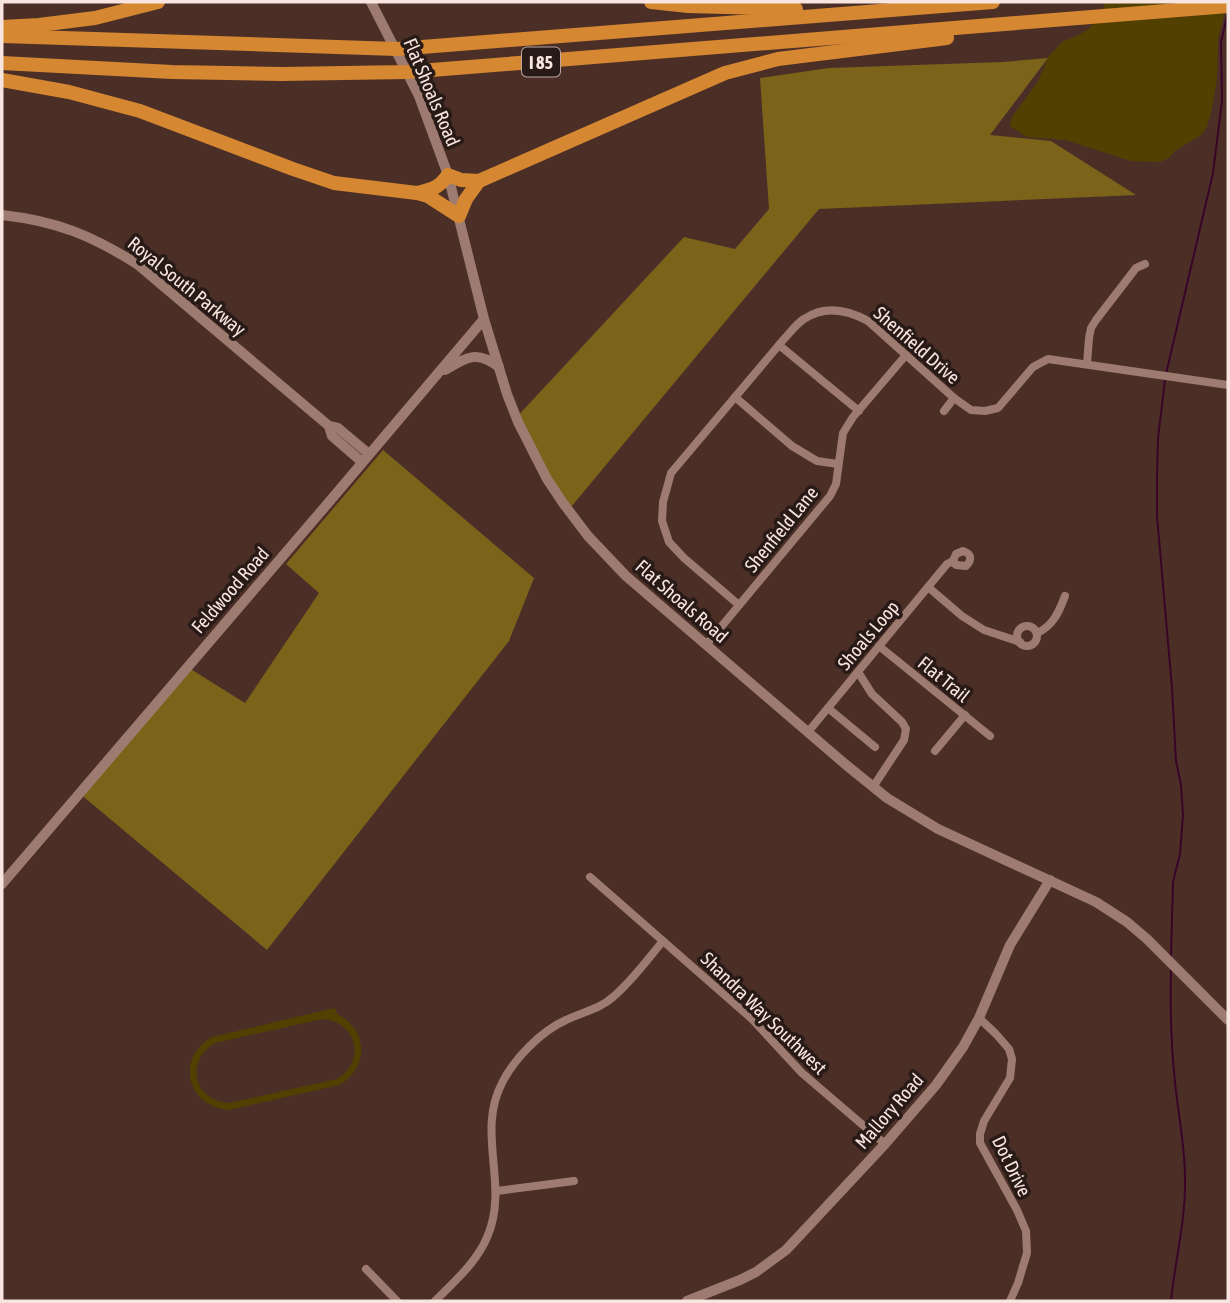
<svg xmlns="http://www.w3.org/2000/svg" width="1230" height="1303" font-family="'Asap Condensed',sans-serif">
	<style>
		.green { fill: #524000; fill-rule: evenodd }
		.forest { fill: #7b631a }
		.lines { fill: none; stroke-linecap: round; stroke-linejoin: round }
		.stream { stroke: #3a0429; stroke-width: 2 }
		.minor { stroke: #9d7b71; stroke-width: 8 }
		.tertiary { stroke: #9d7b71; stroke-width: 10 }
		.motorway { stroke: #d58732; stroke-width: 14 }
		.labels { text-anchor: middle; dominant-baseline: central; stroke-width: 7; stroke-linejoin: round; paint-order: stroke }
		.shield { fill: #281b17; stroke: #baa8a4; stroke-width: 2 }
		.shield-label { font-size: 18px; font-weight: bold; fill: #f8e5e0 }
		.street-label { font-size: 19px; fill: #f8e5e0; stroke: #281b17 }
	</style>
	<rect width="100%" height="100%" fill="#4b2f27"/>
	<g class="green">
		<path d="M1105,2h121l-1,9 -7,29 -1,39 -5,29 -5,19 -6,8 -25,15 -7,8 -9,4 -29,-1 -65,-21 -39,-3 -17,-11 2,-9 25,-34 12,-27 13,-14 17,-7 9,-6 12,-12z"/>
		<path d="M335,1008l2,6c31,16 33,53 2,71l-110,25c-42,-3 -54,-52 -17,-73zM322,1019c35,2 45,42 15,60l-108,24c-35,-2 -45,-42 -14,-60z"/>
	</g>
	<g class="forest">
		<path d="M1048,58l-58,77 61,6 85,54 -317,14 -248,298 -40,-48 -16,-40 169,-182 51,12 34,-40 -9,-131 69,-10 174,-6z"/>
		<path d="M383,450l151,128 -25,63 -242,309 -188,-157 110,-125 56,35 74,-110 -33,-29z"/>
	</g>
	<g class="lines">
		<g class="stream">
			<path d="M1166,374l47,-201 9,-72 -1,-59 7,-30"/>
			<path d="M1165,380l-7,58 -1,39v39l15,172 4,73 5,24 2,30 -3,39 -7,28 -2,74"/>
			<path d="M1171,968c-1,38 0,76 4,114 3,32 10,63 10,96 1,42 -10,82 -14,123"/>
		</g>
		<g class="minor">
			<path d="M779,345l80,66"/>
			<path d="M1087,364l2,-26 2,-10 5,-8 40,-52 9,-4"/>
			<path d="M735,397l57,49 25,15 21,3"/>
			<path d="M944,411l10,-13"/>
			<path d="M928,587l34,29 22,14 36,12"/>
			<path d="M739,605l-55,-47 -15,-16 -7,-21 1,-19 8,-29 113,-134c6,-6 12,-15 20,-20 21,-14 44,-9 64,2l86,77 17,12 14,1 13,-3 35,-41 15,-8 180,26"/>
			<circle cx="1027" cy="636" r="10"/>
			<path d="M1037,633c16,-7 22,-21 28,-37"/>
			<path d="M706,645l124,-149 6,-12 7,-51 10,-16 53,-62"/>
			<path d="M879,646l111,90"/>
			<path d="M858,672l14,22 30,28 4,7 -2,11 -31,47"/>
			<path d="M828,708l47,39"/>
			<path d="M808,732l139,-168 6,-3 3,4 10,1c6,-6 6,-12 -3,-15l-7,3 -3,7"/>
			<path d="M935,751l30,-36"/>
			<path d="M590,877l162,142 50,54 83,71"/>
			<path d="M979,1018l17,16 13,15 3,10 -2,19 -26,43 -4,13v9l37,67 9,21 1,22 -9,30 -8,18"/>
			<path d="M497,1191l77,-10"/>
			<path d="M366,1269l31,32"/>
			<path d="M435,1301c20,-20 43,-40 53,-66 21,-51 -12,-102 14,-152 12,-24 39,-52 64,-63 16,-8 34,-11 47,-23 19,-16 34,-37 50,-56"/>
		</g>
		<g class="tertiary">
			<path d="M371,2l48,94 29,79 36,144 23,75 11,28 29,57 16,24 25,33 38,40 219,188 42,34 51,31 158,73 31,20 20,17 81,81"/>
			<path d="M2,215c54,6 89,20 135,49l192,162 9,2 31,26"/>
			<path d="M445,370c22,-13 32,-20 54,-3"/>
			<path d="M329,426l3,10 30,26"/>
			<path d="M2,884l327,-382 155,-183"/>
			<path d="M687,1301l53,-21 16,-8 30,-22 99,-106 51,-59 27,-38 16,-29 31,-73 40,-65"/>
		</g>
		<g class="motorway">
			<path d="M651,2l37,4 108,3"/>
			<path d="M2,27l37,-2 56,-7 63,-16"/>
			<path d="M2,36l395,13 596,-47"/>
			<path d="M2,63l170,9 109,2 126,-2 821,-66"/>
			<path d="M2,80l67,12 71,19 153,58 41,14 83,10 11,3 31,20 7,-17 13,-18"/>
			<path d="M417,193c15,-4 21,-4 31,-18l13,5 18,1 246,-108 53,-14 169,-21"/>
		</g>
	</g>
	<g class="labels">
		<rect class="shield" x="522" y="47.5" width="38" height="29" rx="5"/>
		<g class="shield-label">
			<text x="541" y="62">I 85</text>
		</g>
		<g class="street-label">
			<text transform="translate(432 92) rotate(67)">Flat Shoals Road</text>
			<text transform="translate(187 286) rotate(39)">Royal South Parkway</text>
			<text transform="translate(917 345) rotate(41)">Shenfield Drive</text>
			<text transform="translate(781 529) rotate(-51)">Shenfield Lane</text>
			<text transform="translate(230 590) rotate(-49)">Feldwood Road</text>
			<text transform="translate(682 601) rotate(41)">Flat Shoals Road</text>
			<text transform="translate(868 635) rotate(-50)">Shoals Loop</text>
			<text transform="translate(944 679) rotate(39)">Flat Trail</text>
			<text transform="translate(764 1013) rotate(44)">Shandra Way Southwest</text>
			<text transform="translate(889 1111) rotate(-49)">Mallory Road</text>
			<text transform="translate(1012 1166) rotate(64)">Dot Drive</text>
		</g>
	</g>
	<rect width="1230" height="1303" fill="none" stroke="#f8e5e0" stroke-width="7"/>
</svg>
